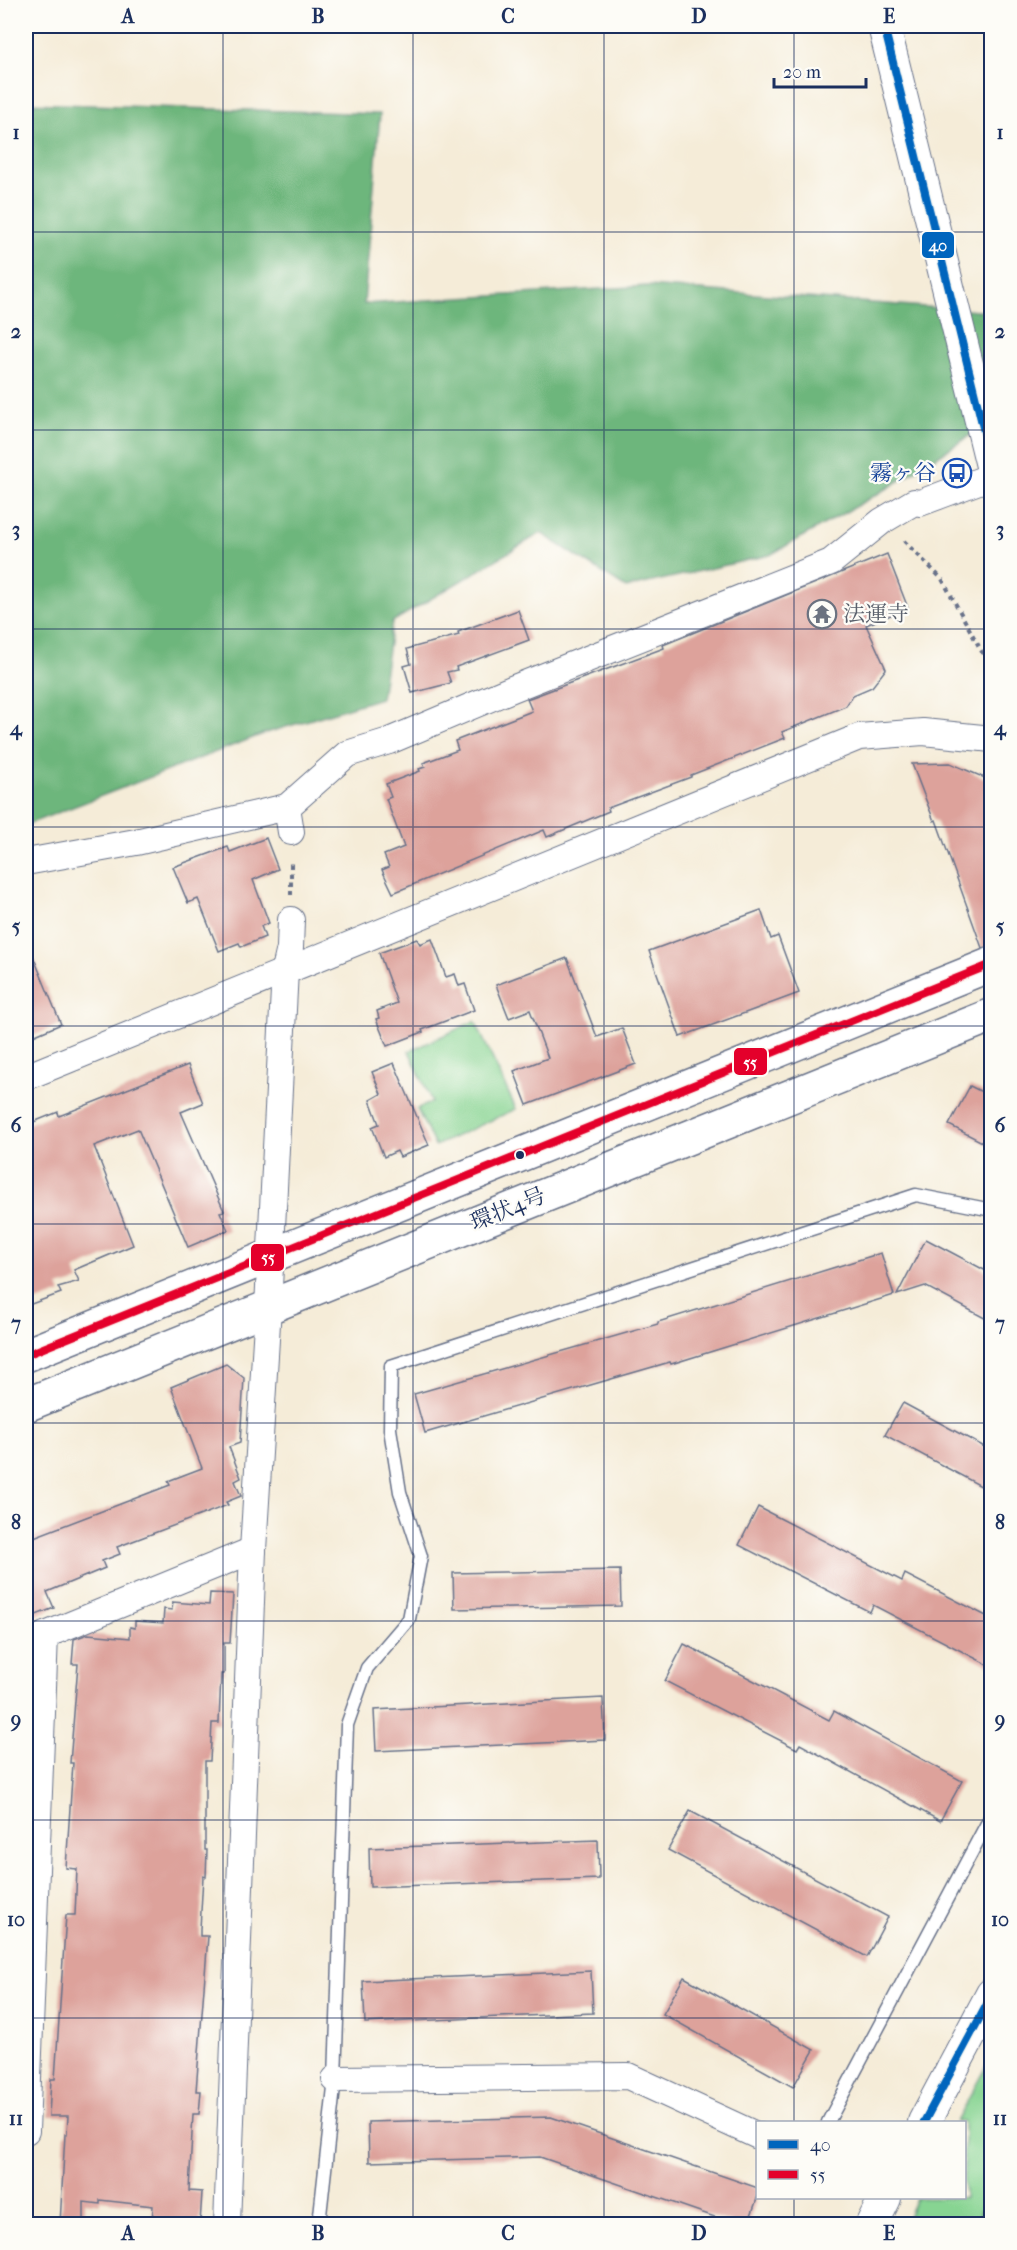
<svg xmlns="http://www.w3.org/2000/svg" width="1017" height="2250" font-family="'IM FELL French Canon','Noto Serif JP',serif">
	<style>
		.green { fill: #87d492; stroke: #518278; stroke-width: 1.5 }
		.forest { fill: #6db67c; stroke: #44726d; stroke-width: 1.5 }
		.building { fill: #dda29b }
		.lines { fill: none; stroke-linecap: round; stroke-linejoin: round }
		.service-casing { stroke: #677189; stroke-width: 15 }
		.minor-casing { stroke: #677189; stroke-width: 28 }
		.tertiary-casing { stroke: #677189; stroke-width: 34 }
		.primary-casing { stroke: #677189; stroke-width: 36 }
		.path { stroke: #677189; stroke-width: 4; stroke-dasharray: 4.5 4.5; stroke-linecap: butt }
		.service { stroke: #fff; stroke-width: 12 }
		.minor { stroke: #fff; stroke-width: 26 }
		.tertiary { stroke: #fff; stroke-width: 32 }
		.primary { stroke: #fff; stroke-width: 33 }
		.bus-1-casing { stroke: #fdfcf7; stroke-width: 12 }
		.bus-2-casing { stroke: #fdfcf7; stroke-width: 12 }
		.bus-1 { stroke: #0065bd; stroke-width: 8 }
		.bus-2 { stroke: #e4002b; stroke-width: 8 }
		.grid { fill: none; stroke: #1b2f5e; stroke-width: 1.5; stroke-opacity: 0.55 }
		.bus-dot { fill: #1b2f5e; stroke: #fdfcf7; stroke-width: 2 }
		.labels { text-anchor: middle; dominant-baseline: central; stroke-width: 4.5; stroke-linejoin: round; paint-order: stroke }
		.transit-label { font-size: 22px; fill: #164399; stroke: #fdfcf7; text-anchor: end }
		.worship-label { font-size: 22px; fill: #5b616d; stroke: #fdfcf7; text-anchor: start }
		.street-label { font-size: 22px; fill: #1b2f5e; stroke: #fdfcf7 }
		.line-badge { stroke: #fdfcf7; stroke-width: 2 }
		.badge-label { font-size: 16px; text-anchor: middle; font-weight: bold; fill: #fff }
		.neatline { fill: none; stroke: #1b2f5e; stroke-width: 2 }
		.grid-label { font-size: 20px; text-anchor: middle; font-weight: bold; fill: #1b2f5e }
	</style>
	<rect width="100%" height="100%" fill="#fdfcf7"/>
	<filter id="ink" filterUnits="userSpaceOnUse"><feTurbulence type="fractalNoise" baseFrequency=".0167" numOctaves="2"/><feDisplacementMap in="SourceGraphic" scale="12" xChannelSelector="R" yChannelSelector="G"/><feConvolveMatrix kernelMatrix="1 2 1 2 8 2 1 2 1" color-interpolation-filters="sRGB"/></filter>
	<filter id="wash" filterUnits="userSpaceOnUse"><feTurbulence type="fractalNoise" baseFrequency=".008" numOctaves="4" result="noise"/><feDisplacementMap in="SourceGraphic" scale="24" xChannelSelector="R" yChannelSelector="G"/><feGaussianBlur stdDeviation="1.35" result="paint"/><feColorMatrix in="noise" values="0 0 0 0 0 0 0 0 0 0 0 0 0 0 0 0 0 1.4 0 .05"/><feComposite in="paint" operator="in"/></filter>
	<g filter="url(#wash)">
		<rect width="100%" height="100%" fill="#f5ecd8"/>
		<g class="green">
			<path d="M475,1021l41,88 -81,37 -18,-37 15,-7 -23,-51z"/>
			<path d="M991,2057v167h-86l11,-26h48v-76h-8z"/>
		</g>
		<g class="forest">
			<path d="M26,103l354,11 -16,190 284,-18 343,26v110l-103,66 -118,67 -144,33 -85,-55 -149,89 -11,76 -118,36 -237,91z"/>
			<path d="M991,2175v49h-14z"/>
		</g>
		<g id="blocks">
			<g class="building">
				<path d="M887,554l21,54 -42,17 20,44 -14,18 -19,8 -7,11 -64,26 3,6 -94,37v2l-83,31 1,3 -62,26 -3,-7 -151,63 -11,-23 7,-3 -5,-12 20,-8 -18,-48 5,-2 -5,-13 34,-13 -1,-2 6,-2 -2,-4 35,-13 -3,-9 77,-30 -5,-12 137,-51 -1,-3z"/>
				<path d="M518,610l11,30 -73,27 1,3 -10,2 4,11 -39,10 -8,-27 7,-2 -4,-15 52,-14 -1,-3z"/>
				<path d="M950,763l42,18v165l-10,2 -46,-128 -2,1 -22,-57z"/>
				<path d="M266,838l12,31 -25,11 16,43 -8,3 4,11 -24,10 -2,-4 -20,8 -21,-52 -10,4 -15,-36 55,-20 2,5z"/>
				<path d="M761,910l10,29 7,-3 21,57 -119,44 -31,-86z"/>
				<path d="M26,939l35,85 -35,15z"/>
				<path d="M417,939l3,5 12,-5 14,38 9,-3 4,12 6,-2 9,26 -52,20 1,2 -36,14 -11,-27 3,-1 -2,-7 20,-8 -18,-50z"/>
				<path d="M567,958l30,79 25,-9 14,36 -109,41 -13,-34 34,-13 -18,-48 -21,8 -13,-33z"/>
				<path d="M394,1063l35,82 -29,12 -3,-6 -13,6 -12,-30 7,-3 -9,-24 11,-6 -9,-22z"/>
				<path d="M188,1065l15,38 -22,9 43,99 -4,1 8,18 -40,17 -50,-118 -44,17 39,99 -59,25 5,11 -21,6 3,6 -35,13v-181l32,-13 1,4z"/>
				<path d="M970,1086l22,11v50l-43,-22z"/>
				<path d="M926,1239l66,35v48l-67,-36 -28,9z"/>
				<path d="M881,1253l13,42 -223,69 -1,-2 -245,71 -11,-39 244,-70v-2z"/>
				<path d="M226,1364l18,14 -4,65 -11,4 12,31 -6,3 6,15 -15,6 2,3 -111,42 3,7 -18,7 3,7 -58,24 7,16 -28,11v-79l144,-55 -2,-4 34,-13 -31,-81z"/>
				<path d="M903,1403l89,48v41l-107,-57z"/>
				<path d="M758,1507l144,74 3,-7 87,45v48l-119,-62 -3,7 -131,-67z"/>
				<path d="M620,1570l1,36 -167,3 -1,-36z"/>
				<path d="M210,1593l23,1 -3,49h-6v31h-3l-2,49h-7l-2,38h-5v89h2l-1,27 -3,-1 -3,53v7h8l-12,155h5l-2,23h-6l-4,77 13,1 -2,32h-48l1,-18 -53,-6v4l-16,-2v22h-24l5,-90h2l1,-18h-19l2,-37h4l11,-164h9l2,-46 -11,-1 7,-105h-3l8,-99h-6l2,-25 14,-5 42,4v-11l5,1v-7l28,2 1,-14 8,1 1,-8 36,3z"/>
				<path d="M684,1644l145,76 5,-9 128,70 -22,40 -140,-77 -3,5 -132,-68z"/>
				<path d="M603,1698l2,42 -229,11 -2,-41z"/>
				<path d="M690,1811l198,106 -21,40 -199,-107z"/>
				<path d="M598,1840l1,39 -229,8 -1,-39z"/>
				<path d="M591,1971l2,42 -228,10 -2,-42z"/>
				<path d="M684,1977l130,73 -21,37 -130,-73z"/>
				<path d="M551,2117l207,71v8l-10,28h-13l-195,-67 -171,5 -1,-40z"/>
			</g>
		</g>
	</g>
	<g filter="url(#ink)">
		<use href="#blocks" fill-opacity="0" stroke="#677189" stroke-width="1.5"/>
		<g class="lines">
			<g class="service-casing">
				<g id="service">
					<path d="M828,2122l164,-308"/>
					<path d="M319,2224l16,-145 12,-354 20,-57 42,-49 12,-63 -21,-64 -10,-63 1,-63 525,-171 76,15"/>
				</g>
			</g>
			<g class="minor-casing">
				<g id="minor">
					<path d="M287,807l4,25"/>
					<path d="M26,862l110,-20 151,-35 60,-53 42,-13 123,-52 319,-127 51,-41 32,-19 6,1 72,-27"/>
					<path d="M26,1077l833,-340 64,-5 69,7"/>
					<path d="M26,1643l227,-93"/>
					<path d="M335,2079l293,-3 130,60"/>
					<path d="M26,2131l19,-496"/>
					<path d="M227,2224l26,-674 15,-243 17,-337 5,-22 1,-28"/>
				</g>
			</g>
			<g class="tertiary-casing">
				<g id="tertiary">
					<path d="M884,26l108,440"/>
					<path d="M924,2122l68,-128"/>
					<path d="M872,2224l13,-26"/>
				</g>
			</g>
			<g class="primary-casing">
				<g id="primary">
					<path d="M26,1355l966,-391"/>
					<path d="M26,1405l966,-390"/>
				</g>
			</g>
			<g class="path">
				<path d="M904,541l38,38 40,73 10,7"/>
				<path d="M291,895v-35"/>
			</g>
			<use href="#service" class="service"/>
			<use href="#minor" class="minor"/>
			<use href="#tertiary" class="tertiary"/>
			<use href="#primary" class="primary"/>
			<g class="bus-1-casing">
				<g id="bus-1">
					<path d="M884,26l108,438"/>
					<path d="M924,2122l68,-127"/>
				</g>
			</g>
			<g class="bus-2-casing">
				<path id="bus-2" d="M26,1355l966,-391"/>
			</g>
			<use href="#bus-1" class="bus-1"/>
			<use href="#bus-2" class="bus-2"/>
		</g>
	</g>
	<path class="grid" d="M223,26v2198M413,26v2198M604,26v2198M794,26v2096M26,232h966M26,430h966M26,629h966M26,827h966M26,1026h966M26,1224h966M26,1423h966M26,1621h966M26,1820h966M26,2018h966M794,2198v26"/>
	<defs>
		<g id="bus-ring" transform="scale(1.5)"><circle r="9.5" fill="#fdfcf7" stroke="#1a4fb4" stroke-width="1.5"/><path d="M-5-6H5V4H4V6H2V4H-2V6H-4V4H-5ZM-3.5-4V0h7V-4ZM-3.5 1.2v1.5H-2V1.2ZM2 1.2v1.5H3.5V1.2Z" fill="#1a4fb4"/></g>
		<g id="temple-ring" transform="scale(1.5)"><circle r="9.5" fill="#fdfcf7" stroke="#6b7280" stroke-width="1.5"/><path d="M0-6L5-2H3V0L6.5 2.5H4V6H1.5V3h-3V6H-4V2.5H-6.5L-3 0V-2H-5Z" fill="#6b7280"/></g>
	</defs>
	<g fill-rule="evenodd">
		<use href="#bus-ring" x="957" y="473"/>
		<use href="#temple-ring" x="822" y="614"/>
	</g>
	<circle class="bus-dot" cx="520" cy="1155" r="5"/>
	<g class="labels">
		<g class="transit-label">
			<text x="936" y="473">霧ヶ谷</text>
		</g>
		<g class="worship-label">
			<text x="843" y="614">法運寺</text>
		</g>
		<g class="street-label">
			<text transform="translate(508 1209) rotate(-22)">環状4号</text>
		</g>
	</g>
	<g class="line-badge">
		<rect x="921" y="231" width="34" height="28" rx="6" fill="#0065bd"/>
		<rect x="733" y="1047" width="35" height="29" rx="6" fill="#e4002b"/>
		<rect x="250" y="1243" width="35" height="29" rx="6" fill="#e4002b"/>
	</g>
	<g class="badge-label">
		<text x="938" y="251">40</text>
		<text x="750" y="1068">55</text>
		<text x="268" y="1263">55</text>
	</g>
	<rect width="1017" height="2250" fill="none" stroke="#fdfcf7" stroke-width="66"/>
	<rect x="756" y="2121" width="210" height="78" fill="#fdfcf7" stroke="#a3aaba" stroke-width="1.5"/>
	<rect x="768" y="2140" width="30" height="9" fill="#0065bd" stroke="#a3aaba" stroke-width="1.5"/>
	<text x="810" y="2151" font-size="18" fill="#1b2f5e">40</text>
	<rect x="768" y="2170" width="30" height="9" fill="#e4002b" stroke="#a3aaba" stroke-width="1.5"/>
	<text x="810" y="2181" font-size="18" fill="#1b2f5e">55</text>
	<path d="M774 78v9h92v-9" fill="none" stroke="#1b2f5e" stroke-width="3"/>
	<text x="783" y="78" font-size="18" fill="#1b2f5e" stroke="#fdfcf7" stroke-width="4.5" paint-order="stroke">20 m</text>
	<rect x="33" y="33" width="951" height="2184" class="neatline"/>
	<g class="grid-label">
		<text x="128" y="23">A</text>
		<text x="318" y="23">B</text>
		<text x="508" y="23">C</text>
		<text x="699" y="23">D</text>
		<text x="889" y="23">E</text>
		<text x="16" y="139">1</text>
		<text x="1000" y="139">1</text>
		<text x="16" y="338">2</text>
		<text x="1000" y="338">2</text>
		<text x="16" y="536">3</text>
		<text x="1000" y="536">3</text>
		<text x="16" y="735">4</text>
		<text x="1000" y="735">4</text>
		<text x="16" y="933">5</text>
		<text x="1000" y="933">5</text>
		<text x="16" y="1132">6</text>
		<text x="1000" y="1132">6</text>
		<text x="16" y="1330">7</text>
		<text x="1000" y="1330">7</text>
		<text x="16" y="1529">8</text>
		<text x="1000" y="1529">8</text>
		<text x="16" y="1727">9</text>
		<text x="1000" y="1727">9</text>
		<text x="16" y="1926">10</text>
		<text x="1000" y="1926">10</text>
		<text x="16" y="2125">11</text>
		<text x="1000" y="2125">11</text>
		<text x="128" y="2240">A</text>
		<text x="318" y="2240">B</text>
		<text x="508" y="2240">C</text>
		<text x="699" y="2240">D</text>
		<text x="889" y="2240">E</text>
	</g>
</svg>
